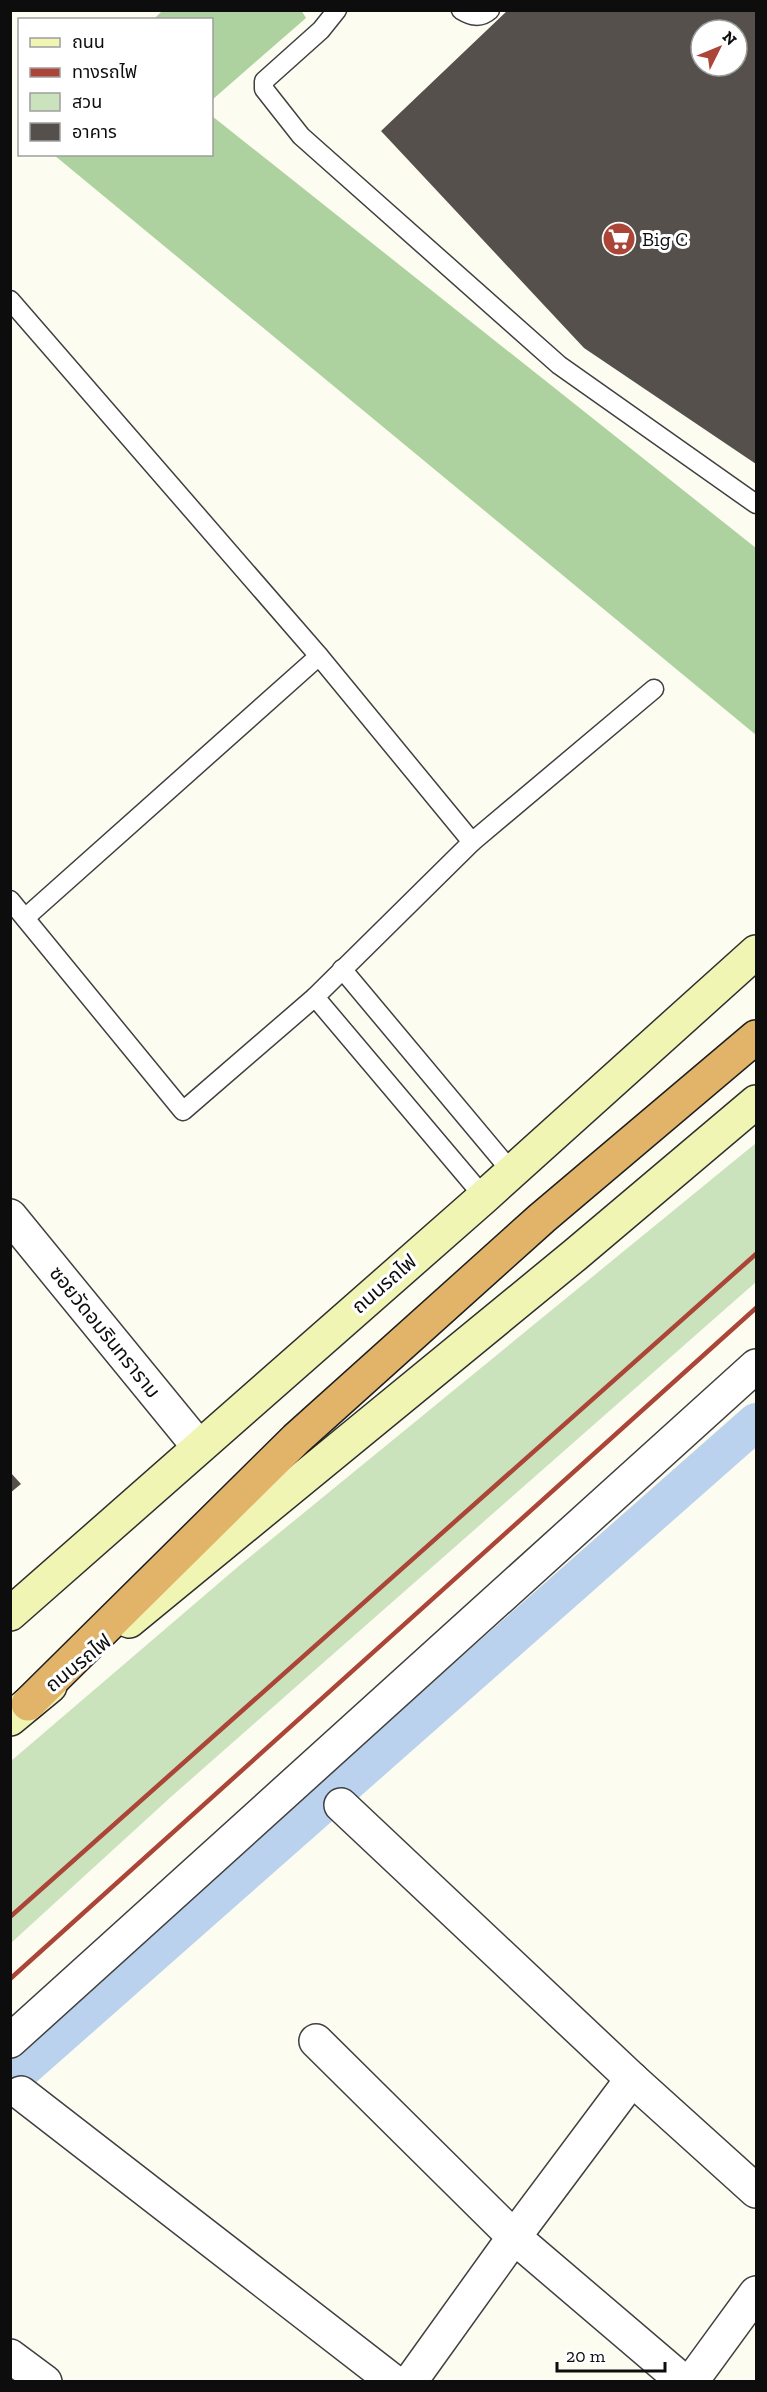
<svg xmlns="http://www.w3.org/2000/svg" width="767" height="2392" font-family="'Zilla Slab','Noto Sans Thai',serif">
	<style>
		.green { fill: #cbe3bd }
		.forest { fill: #add29f }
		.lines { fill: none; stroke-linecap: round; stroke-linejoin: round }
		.canal { stroke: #bbd2ee; stroke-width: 38 }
		.building { fill: #55504b; fill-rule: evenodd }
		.lane-casing { stroke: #404040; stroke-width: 21 }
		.street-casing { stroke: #404040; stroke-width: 36 }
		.secondary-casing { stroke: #2f2f2f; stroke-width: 36 }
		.highway-casing { stroke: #1e1e1e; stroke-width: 36 }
		.lane { stroke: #fff; stroke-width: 18 }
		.street { stroke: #fff; stroke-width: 33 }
		.secondary { stroke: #f1f5b3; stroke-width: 33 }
		.highway { stroke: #e1b469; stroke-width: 33 }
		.rail { stroke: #ab4537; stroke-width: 4.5 }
		.labels { text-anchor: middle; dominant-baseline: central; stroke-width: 6; stroke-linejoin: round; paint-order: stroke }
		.poi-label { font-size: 20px; fill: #0d0d0d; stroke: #fff; text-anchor: start }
		.street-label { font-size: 20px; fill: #0d0d0d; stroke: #fff }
	</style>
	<rect width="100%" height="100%" fill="#fdfcf0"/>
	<path class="green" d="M756,1143v139l-584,514 -161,147v-182l229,-196z"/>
	<g class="forest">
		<path d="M162,11l139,-1 5,8 -94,82v-80l-58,-1z"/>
		<path d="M212,116l544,432v187l-702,-580 158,-1z"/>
	</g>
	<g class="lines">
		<path class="canal" d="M10,2080l746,-658"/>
	</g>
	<g class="building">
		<path d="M508,10h248v454l-172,-116 -203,-217zM701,30h36v36h-36z"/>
		<path d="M10,1472l11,12 -11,9z"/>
	</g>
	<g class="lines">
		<g class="lane-casing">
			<g id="lane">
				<path d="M337,10l-16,20 -57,51v8l37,47 258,229 197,139"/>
				<path d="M461,10c10,6 19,9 29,0"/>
				<path d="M10,300l309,356 153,186 -157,155"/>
				<path d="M472,842l182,-153"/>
				<path d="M10,900l173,211 132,-114 169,200"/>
				<path d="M25,918l294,-262"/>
				<path d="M342,969l169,202"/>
			</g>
		</g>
		<g class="street-casing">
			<g id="street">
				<path d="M10,1216l189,231"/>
				<path d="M341,1805l291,274 124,112"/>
				<path d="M10,2041l746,-675"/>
				<path d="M316,2041l198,196 170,145"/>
				<path d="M21,2093l373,289"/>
				<path d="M10,2356l35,26"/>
				<path d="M410,2382l104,-145 118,-158"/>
				<path d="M691,2382l65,-89"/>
			</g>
		</g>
		<g class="secondary-casing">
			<g id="secondary">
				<path d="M10,1614l474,-417 272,-245"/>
				<path d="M129,1621l446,-366 181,-153"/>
				<path d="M10,1719l40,-33"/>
			</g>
		</g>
		<g class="highway-casing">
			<path id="highway" d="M28,1704l268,-265 246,-221 214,-181"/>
		</g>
		<use href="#lane" class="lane"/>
		<use href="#street" class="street"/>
		<use href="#secondary" class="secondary"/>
		<use href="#highway" class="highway"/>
		<g class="rail">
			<path d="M10,1917l746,-663"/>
			<path d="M10,1979l746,-671"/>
		</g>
	</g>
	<defs>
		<g id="supermarket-disc" transform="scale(1.725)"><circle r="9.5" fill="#ab4537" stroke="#fff"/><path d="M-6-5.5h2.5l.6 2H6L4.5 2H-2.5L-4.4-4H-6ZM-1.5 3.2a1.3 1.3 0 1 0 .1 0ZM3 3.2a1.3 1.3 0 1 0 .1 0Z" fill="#fff"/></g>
	</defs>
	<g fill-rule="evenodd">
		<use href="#supermarket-disc" x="619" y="239"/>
	</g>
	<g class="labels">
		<g class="poi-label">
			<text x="642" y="239">Big C</text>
		</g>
		<g class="street-label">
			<text transform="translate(384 1284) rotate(-41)">ถนนรถไฟ</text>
			<text transform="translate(105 1332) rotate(51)">ซอยวัดอมรินทราราม</text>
			<text transform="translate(78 1663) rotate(-39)">ถนนรถไฟ</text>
		</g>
	</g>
	<rect width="767" height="2392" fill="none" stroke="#0d0d0d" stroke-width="24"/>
	<rect x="18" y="18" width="195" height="138" fill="#ffffff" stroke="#9e9e9e" stroke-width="1.5"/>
	<rect x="30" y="38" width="30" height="9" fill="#f1f5b3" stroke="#9e9e9e" stroke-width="1.5"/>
	<text x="72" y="48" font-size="18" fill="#0d0d0d">ถนน</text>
	<rect x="30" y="68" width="30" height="9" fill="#ab4537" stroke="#9e9e9e" stroke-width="1.5"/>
	<text x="72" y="78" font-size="18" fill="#0d0d0d">ทางรถไฟ</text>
	<rect x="30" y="93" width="30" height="18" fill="#cbe3bd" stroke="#9e9e9e" stroke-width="1.5"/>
	<text x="72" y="108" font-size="18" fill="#0d0d0d">สวน</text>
	<rect x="30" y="123" width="30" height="18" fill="#55504b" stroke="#9e9e9e" stroke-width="1.5"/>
	<text x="72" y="138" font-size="18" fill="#0d0d0d">อาคาร</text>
	<g transform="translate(719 48) rotate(47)"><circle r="28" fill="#ffffff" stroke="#9e9e9e" stroke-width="1.5"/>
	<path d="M0-4.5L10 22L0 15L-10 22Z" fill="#ab4537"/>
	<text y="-9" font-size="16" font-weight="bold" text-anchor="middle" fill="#0d0d0d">N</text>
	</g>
	<path d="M557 2362v9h108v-9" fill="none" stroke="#0d0d0d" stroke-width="3"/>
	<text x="566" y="2362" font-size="18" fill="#0d0d0d" stroke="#ffffff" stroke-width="4.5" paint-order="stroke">20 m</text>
</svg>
